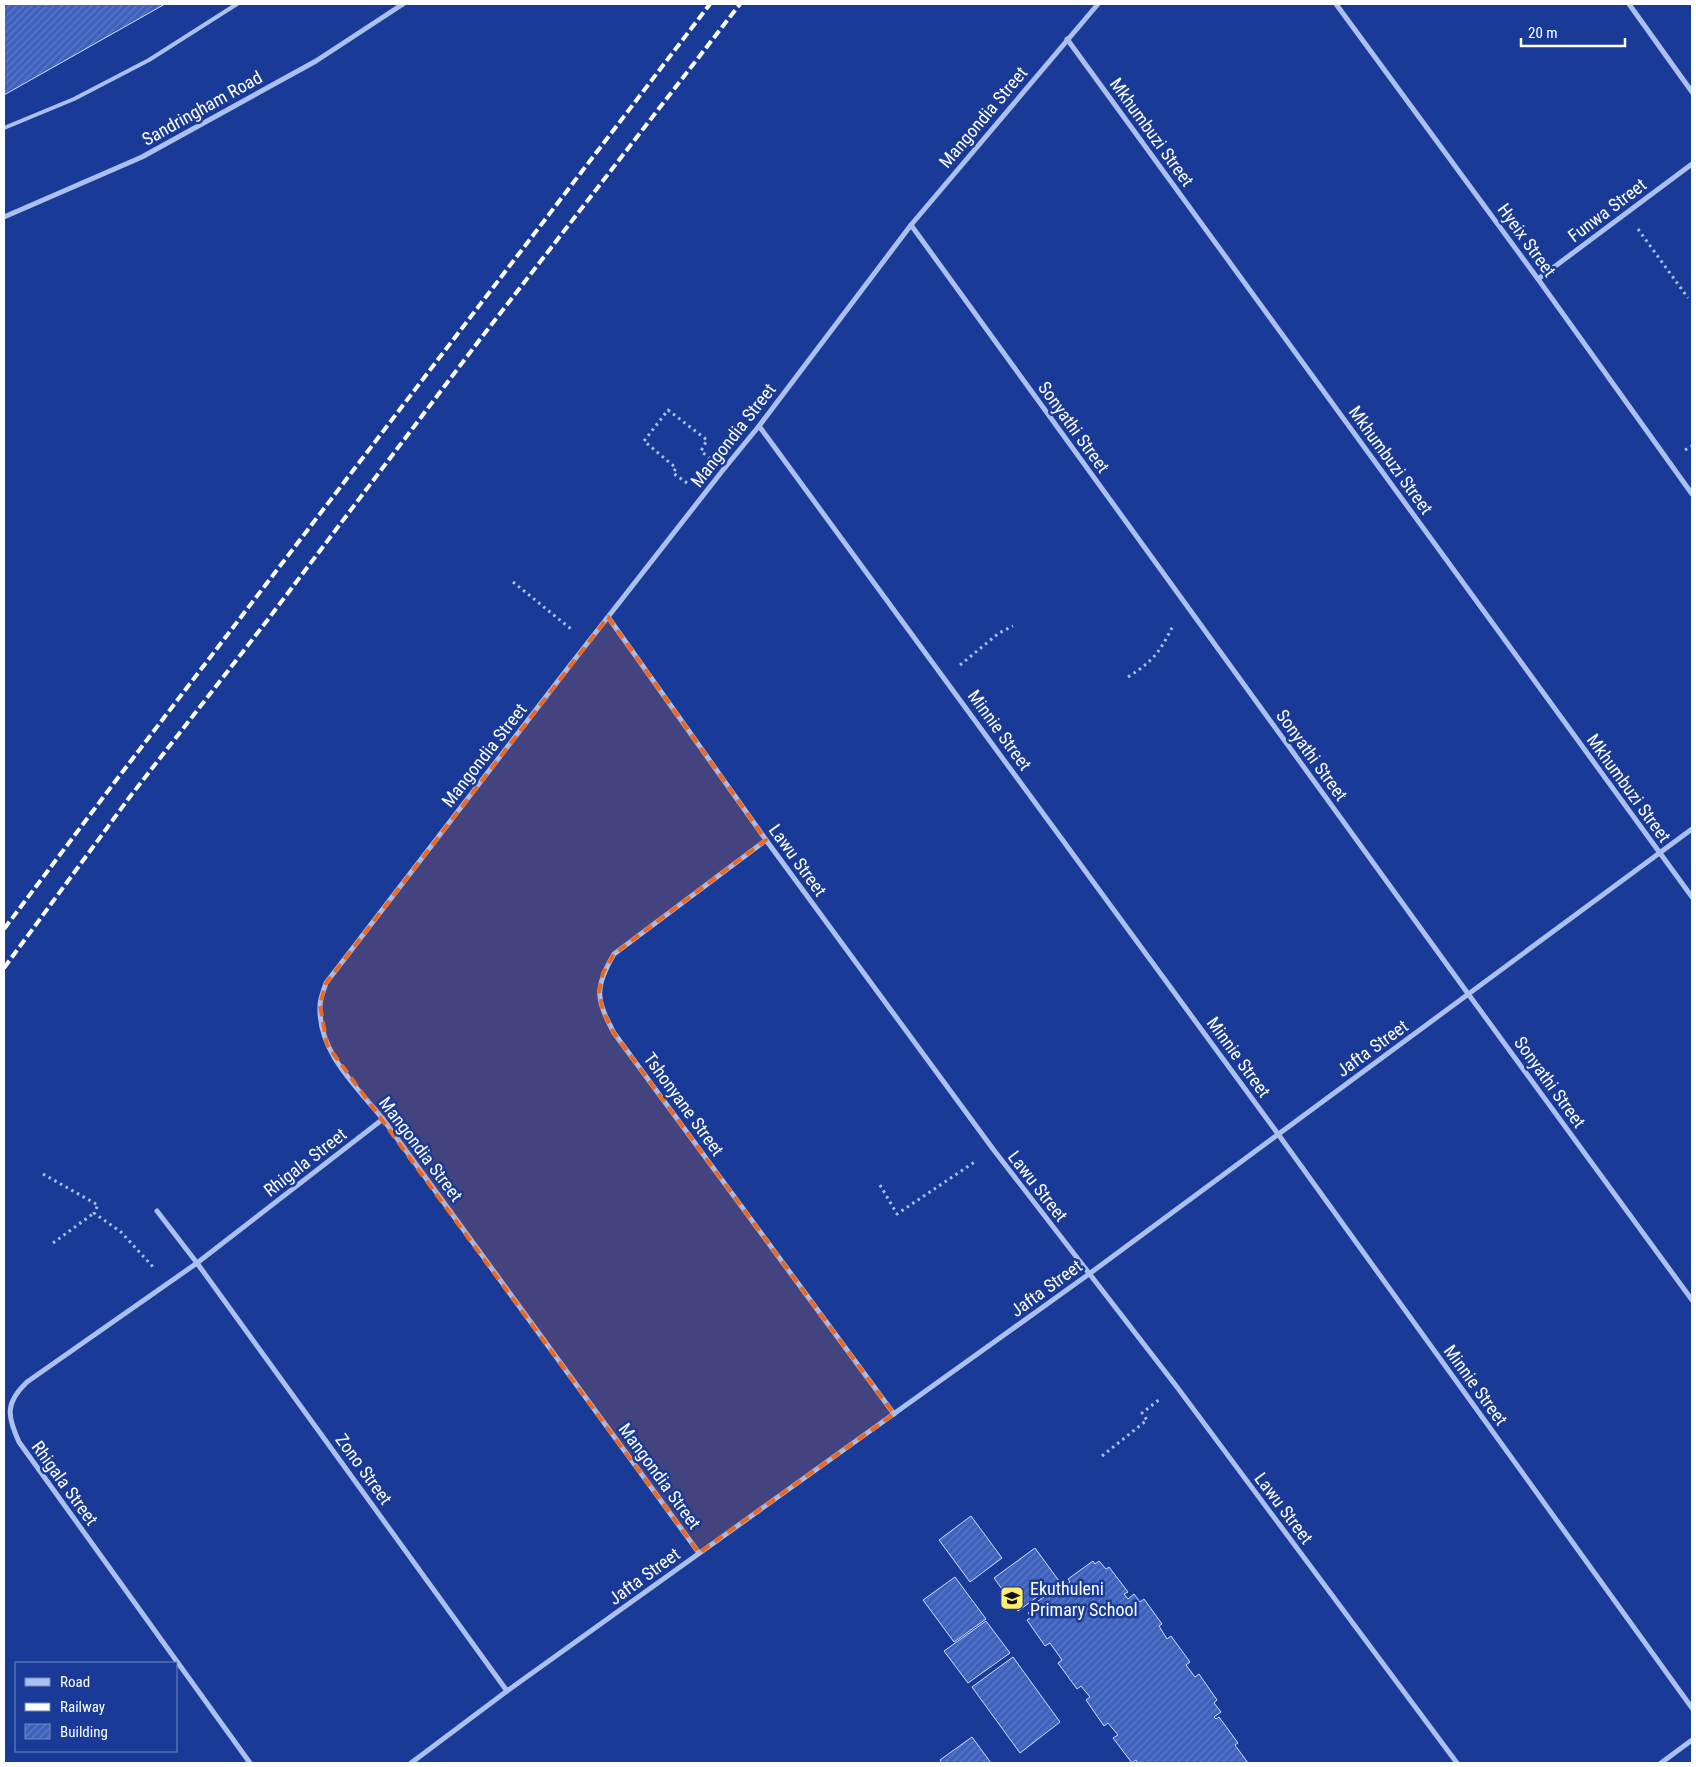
<svg xmlns="http://www.w3.org/2000/svg" width="1696" height="1767" font-family="'Roboto Condensed',sans-serif">
	<style>
		.building { fill: url(#building-hatch); stroke: #d2defb }
		.lines { fill: none; stroke-linecap: round; stroke-linejoin: round }
		.path { stroke: #abbff0; stroke-width: 3; stroke-dasharray: 2.5 4; stroke-linecap: butt }
		.service { stroke: #abbff0; stroke-width: 4 }
		.minor { stroke: #abbff0; stroke-width: 5 }
		.rail { stroke: #fff; stroke-width: 4; stroke-dasharray: 9 4; stroke-linecap: butt }
		.marked { fill: #ea6a24; fill-opacity: 0.2; stroke: #ea6a24; stroke-width: 4; stroke-dasharray: 10 6; stroke-linejoin: round }
		.labels { text-anchor: middle; dominant-baseline: central; stroke-width: 5; stroke-linejoin: round; paint-order: stroke }
		.street-label { font-size: 18px; fill: #fff; stroke: #193a96 }
		.poi-label { font-size: 18px; fill: #fff; stroke: #193a96; text-anchor: start }
	</style>
	<defs>
		<pattern id="building-hatch" width="6" height="6" patternUnits="userSpaceOnUse" patternTransform="scale(1.25)"><rect width="6" height="6" fill="#3e61bc"/><path d="M-1 1l2-2M0 6l6-6M5 7l2-2" fill="none" stroke="#5b79c6"/></pattern>
	</defs>
	<rect width="100%" height="100%" fill="#193a96"/>
	<g class="building">
		<path d="M4,4h161l-161,91z"/>
		<path d="M971,1516l31,42 -32,24 -31,-42z"/>
		<path d="M1035,1548l24,33 -41,30 -24,-33z"/>
		<path d="M1093,1561l2,3 4,-3 7,8 3,-2 19,25 -4,2 4,5 6,-5 6,8 4,-3 18,25 -3,2 8,13 4,-3 19,26 -4,3 9,12 4,-3 18,26 -3,3 7,9 -7,5 2,2 3,-2 19,26 -3,2 13,18h-110l-2,-3 -4,3 -19,-25 5,-3 -10,-12 -4,3 -18,-26 4,-3 -9,-11 -4,3 -19,-26 4,-3 -12,-17 -5,3 -18,-26 4,-3 -3,-4 8,-6 -2,-3 25,-18 2,2 9,-6 -2,-3z"/>
		<path d="M955,1577l31,42 -32,23 -31,-42z"/>
		<path d="M986,1621l24,32 -42,30 -24,-32z"/>
		<path d="M1013,1657l47,65 -40,31 -48,-66z"/>
		<path d="M972,1737l19,26h-49l-2,-3z"/>
	</g>
	<g class="lines">
		<g class="path">
			<path d="M1638,229l50,69"/>
			<path d="M1685,450l7,-4"/>
			<path d="M687,483l-14,-10 3,-5 -32,-27 24,-31 39,30 -6,11 8,7"/>
			<path d="M513,582l58,47 -1,2"/>
			<path d="M960,665l39,-32 14,-7"/>
			<path d="M1128,677c27,-17 32,-26 46,-53"/>
			<path d="M43,1174l55,31 -4,8 27,19 33,36"/>
			<path d="M880,1185l17,29 79,-53"/>
			<path d="M53,1243l41,-30"/>
			<path d="M1102,1456l45,-36 -5,-7 18,-14"/>
		</g>
		<path class="service" d="M4,128l70,-29 75,-39 88,-56"/>
		<g class="minor">
			<path d="M1336,4l202,275 154,215"/>
			<path d="M1629,4l63,88"/>
			<path d="M1067,39l625,858"/>
			<path d="M4,217l138,-60 174,-96 87,-57"/>
			<path d="M911,225l558,770 223,305"/>
			<path d="M1538,279l154,-115"/>
			<path d="M759,426l519,708 414,574"/>
			<path d="M608,617l158,223 227,309 184,238 280,376"/>
			<path d="M766,840l-152,114c-20,34 -18,45 0,79l280,381"/>
			<path d="M157,1211l40,52 310,428"/>
			<path d="M699,1553l-316,-434c-27,-33 -65,-67 -63,-113 0,-8 4,-16 6,-23l242,-315 155,-198 36,-44 152,-201 187,-221"/>
			<path d="M250,1763l-231,-321c-12,-26 -14,-39 8,-60l170,-119 186,-144"/>
			<path d="M411,1763l96,-72 582,-417 603,-445"/>
			<path d="M1661,1763l31,-23"/>
		</g>
		<g class="rail">
			<path d="M4,929l110,-146 596,-779"/>
			<path d="M4,968l125,-170 137,-176 212,-280 262,-338"/>
		</g>
	</g>
	<path class="marked" d="M608,617l158,223 -152,114 -11,19 -4,19 4,19 11,22 280,381 -195,139 -372,-508 -7,-40 6,-22z"/>
	<defs>
		<g id="school-square" transform="scale(1.25)"><rect x="-9" y="-9" width="18" height="18" rx="4" fill="#ffed6b" stroke="#193a96"/><path d="M0-5L7-2L0 1L-7-2ZM-4 1L0 2.5L4 1V4Q0 6-4 4Z" fill="#111"/></g>
	</defs>
	<g fill-rule="evenodd">
		<use href="#school-square" x="1012" y="1598"/>
	</g>
	<g class="labels">
		<g class="street-label">
			<text transform="translate(202 108) rotate(-29)">Sandringham Road</text>
			<text transform="translate(983 117) rotate(-50)">Mangondia Street</text>
			<text transform="translate(1152 132) rotate(54)">Mkhumbuzi Street</text>
			<text transform="translate(1607 210) rotate(-37)">Funwa Street</text>
			<text transform="translate(1527 240) rotate(54)">Hyeix Street</text>
			<text transform="translate(1074 427) rotate(54)">Sonyathi Street</text>
			<text transform="translate(733 435) rotate(-52)">Mangondia Street</text>
			<text transform="translate(1391 460) rotate(54)">Mkhumbuzi Street</text>
			<text transform="translate(1000 730) rotate(54)">Minnie Street</text>
			<text transform="translate(484 755) rotate(-52)">Mangondia Street</text>
			<text transform="translate(1312 755) rotate(54)">Sonyathi Street</text>
			<text transform="translate(1629 788) rotate(54)">Mkhumbuzi Street</text>
			<text transform="translate(798 860) rotate(54)">Lawu Street</text>
			<text transform="translate(1372 1048) rotate(-36)">Jafta Street</text>
			<text transform="translate(1239 1057) rotate(54)">Minnie Street</text>
			<text transform="translate(1550 1082) rotate(54)">Sonyathi Street</text>
			<text transform="translate(684 1104) rotate(54)">Tshonyane Street</text>
			<text transform="translate(421 1149) rotate(53)">Mangondia Street</text>
			<text transform="translate(305 1162) rotate(-38)">Rhigala Street</text>
			<text transform="translate(1038 1186) rotate(52)">Lawu Street</text>
			<text transform="translate(1046 1288) rotate(-36)">Jafta Street</text>
			<text transform="translate(1476 1385) rotate(54)">Minnie Street</text>
			<text transform="translate(364 1469) rotate(54)">Zono Street</text>
			<text transform="translate(660 1476) rotate(54)">Mangondia Street</text>
			<text transform="translate(65 1483) rotate(54)">Rhigala Street</text>
			<text transform="translate(1284 1508) rotate(53)">Lawu Street</text>
			<text transform="translate(644 1576) rotate(-36)">Jafta Street</text>
		</g>
		<g class="poi-label">
			<text x="1030" y="1588">Ekuthuleni<tspan x="1030" dy="21">Primary School</tspan></text>
		</g>
	</g>
	<rect width="1696" height="1767" fill="none" stroke="#ffffff" stroke-width="10"/>
	<rect x="15" y="1662" width="162" height="90" fill="#193a96" stroke="#7589c0"/>
	<rect x="25" y="1678" width="25" height="8" fill="#abbff0" stroke="#7589c0"/>
	<text x="60" y="1687" font-size="15" fill="#ffffff">Road</text>
	<rect x="25" y="1703" width="25" height="8" fill="#ffffff" stroke="#7589c0"/>
	<text x="60" y="1712" font-size="15" fill="#ffffff">Railway</text>
	<rect x="25" y="1724" width="25" height="15" fill="url(#building-hatch)" stroke="#7589c0"/>
	<text x="60" y="1737" font-size="15" fill="#ffffff">Building</text>
	<path d="M1521 38v8h104v-8" fill="none" stroke="#ffffff" stroke-width="2.5"/>
	<text x="1528" y="38" font-size="15" fill="#ffffff" stroke="#193a96" stroke-width="4" paint-order="stroke">20 m</text>
</svg>
